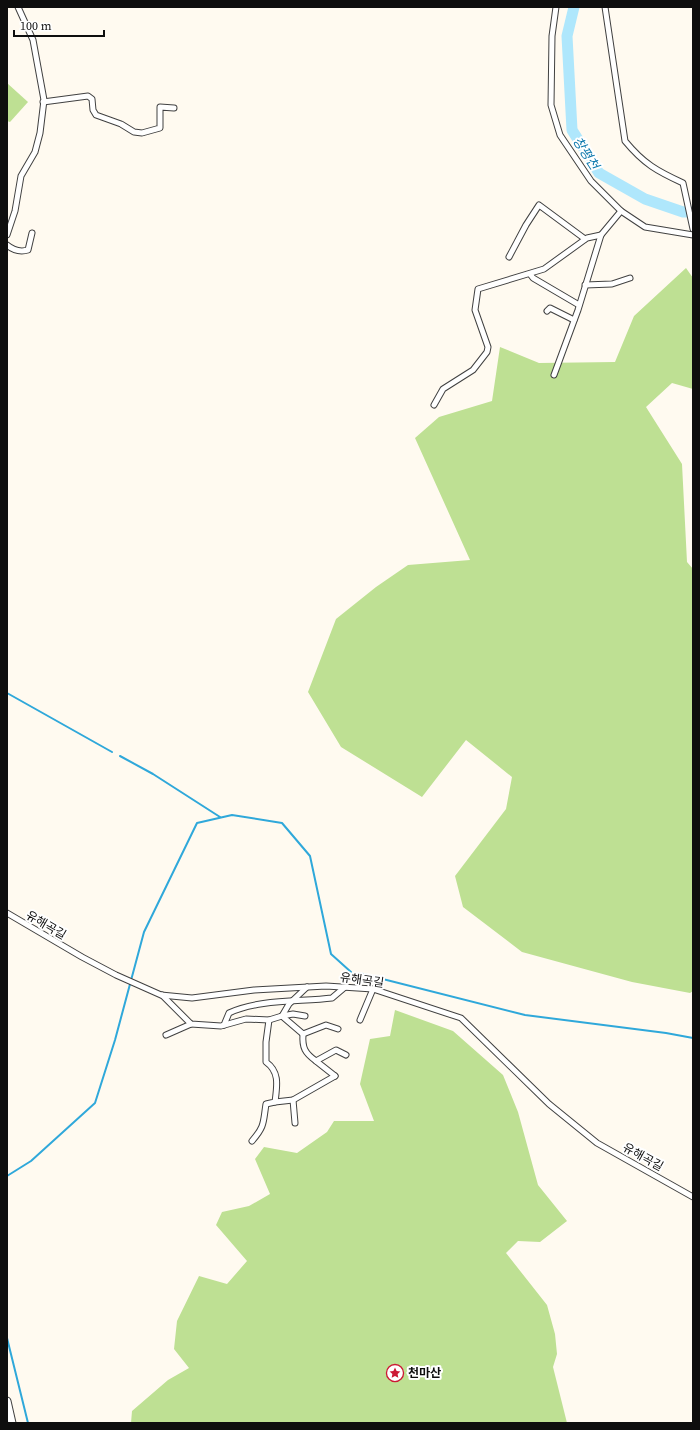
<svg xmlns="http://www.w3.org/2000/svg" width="700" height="1430" font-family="'Source Serif 4','Noto Sans KR',serif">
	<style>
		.forest { fill: #bee093 }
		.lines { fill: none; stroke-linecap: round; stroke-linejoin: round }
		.stream { stroke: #2fa8da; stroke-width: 2 }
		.river { stroke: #afe7fc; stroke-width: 11 }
		.minor-casing { stroke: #414141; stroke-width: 7 }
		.tertiary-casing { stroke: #414141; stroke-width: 9 }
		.minor { stroke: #fff; stroke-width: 5 }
		.tertiary { stroke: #fff; stroke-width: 7 }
		.labels { text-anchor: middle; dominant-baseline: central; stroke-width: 4; stroke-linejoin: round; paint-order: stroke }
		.street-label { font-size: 12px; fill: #0e0e0e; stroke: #fff }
		.poi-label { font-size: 12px; font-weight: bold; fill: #0e0e0e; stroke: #fff; text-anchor: start }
		.water-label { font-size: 13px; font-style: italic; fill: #0b77ac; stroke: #fff }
	</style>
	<rect width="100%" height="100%" fill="#fffaf0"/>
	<g class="forest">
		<path d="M7,83l21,19 -18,20 -3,-1z"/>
		<path d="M686,268l7,10v111l-21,-6 -26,24 36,57 5,98 6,7v422l-3,2 -58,-11 -110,-30 -59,-45 -8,-31 51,-67 6,-32 -46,-37 -44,57 -81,-50 -33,-55 28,-73 40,-32 32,-22 62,-5 -55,-122 24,-21 53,-16 8,-54 39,16 76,-1 19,-46z"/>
		<path d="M395,1010l58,21 50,44 15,37 20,73 29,36 -27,21 -22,-1 -12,12 41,52 8,29 2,20 -4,13 14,56h-436l1,-12 36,-31 21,-12 -15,-19 3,-28 22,-45 28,8 20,-23 -31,-36 6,-13 27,-6 21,-12 -15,-35 9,-12 33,6 30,-21 7,-11h40l-14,-37 10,-45 20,-3z"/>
	</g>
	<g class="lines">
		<g class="stream">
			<path d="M7,693l105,59"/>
			<path d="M120,756l33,18 67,43"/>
			<path d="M359,973l166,42 141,18 27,5"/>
			<path d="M7,1176l24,-15 64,-58 20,-63 29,-108 53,-109 35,-8 50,8 28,33 21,98 20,18"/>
			<path d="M7,1338l21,85"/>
		</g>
		<path class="river" d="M574,7l-7,29 5,94 27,43 46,26 38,13h10"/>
		<g class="minor-casing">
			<g id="minor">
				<path d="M556,7l-4,29 -1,69 9,30 31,46 30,30 24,16 48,8"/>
				<path d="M605,7l20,134c19,23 32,30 58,42l10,46"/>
				<path d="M43,102l45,-6 4,3 1,11 3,5 25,9 13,8 8,1 18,-5v-21l14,1"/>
				<path d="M7,235l8,-24 6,-35 14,-24 5,-19 4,-33 -11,-60 -15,-33"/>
				<path d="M7,245c6,5 14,7 21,5l4,-17"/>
				<path d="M509,257l17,-32 13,-20 46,34"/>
				<path d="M530,274l3,4 46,27"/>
				<path d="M585,285l27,-1 18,-6"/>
				<path d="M547,311l3,-3 24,12"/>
				<path d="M554,375l24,-65 23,-75 20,-24"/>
				<path d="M434,405l9,-16 30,-19 14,-18 1,-5 -13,-37 3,-21 66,-20 43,-31 14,-3"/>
				<path d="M7,913l75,44 34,18 45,20 31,3 62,-8 72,-4 47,3 88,29 88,86 48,39 96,54"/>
				<path d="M162,995l29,29 30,2 25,-7 23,1 13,-4 7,-12 18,-17"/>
				<path d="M282,1016l21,18 23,-9 12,4"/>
				<path d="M282,1016l11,-2 12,2"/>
				<path d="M360,1020l13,-31"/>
				<path d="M224,1025l5,-12c29,-14 72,-11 103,-15l13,-11"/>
				<path d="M303,1034c-1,14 2,19 13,27l20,-11 10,5"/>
				<path d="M166,1035l25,-11"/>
				<path d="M316,1061l19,15"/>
				<path d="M293,1100l2,23"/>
				<path d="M275,1102l18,-2 42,-24"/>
				<path d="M252,1141c13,-15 11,-18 14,-37l9,-2c2,-16 5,-30 -9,-40v-20l3,-22"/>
			</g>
		</g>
		<g class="tertiary-casing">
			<path id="tertiary" d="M7,1401l5,22"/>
		</g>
		<use href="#minor" class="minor"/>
		<use href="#tertiary" class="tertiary"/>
	</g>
	<defs>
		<g id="sight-ring" transform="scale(0.9)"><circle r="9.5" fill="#fff" stroke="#cc1934" stroke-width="1.5"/><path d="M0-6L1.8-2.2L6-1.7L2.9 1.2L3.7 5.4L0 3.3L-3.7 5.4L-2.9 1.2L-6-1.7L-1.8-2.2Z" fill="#cc1934"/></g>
	</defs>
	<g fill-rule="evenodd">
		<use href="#sight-ring" x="395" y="1373"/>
	</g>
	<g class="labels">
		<g class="street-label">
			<text transform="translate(46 925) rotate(30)">유해곡길</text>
			<text transform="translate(362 980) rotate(8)">유해곡길</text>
			<text transform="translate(643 1157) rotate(29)">유해곡길</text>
		</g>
		<g class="poi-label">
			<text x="408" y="1373">천마산</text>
		</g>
		<g class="water-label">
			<text transform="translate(586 153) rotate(57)">창평천</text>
		</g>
	</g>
	<rect width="700" height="1430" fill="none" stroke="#0e0e0e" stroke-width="16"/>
	<path d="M14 30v6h90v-6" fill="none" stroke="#0e0e0e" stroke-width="2"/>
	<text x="20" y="30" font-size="12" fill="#0e0e0e" stroke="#ffffff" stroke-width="3" paint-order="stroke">100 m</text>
</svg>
